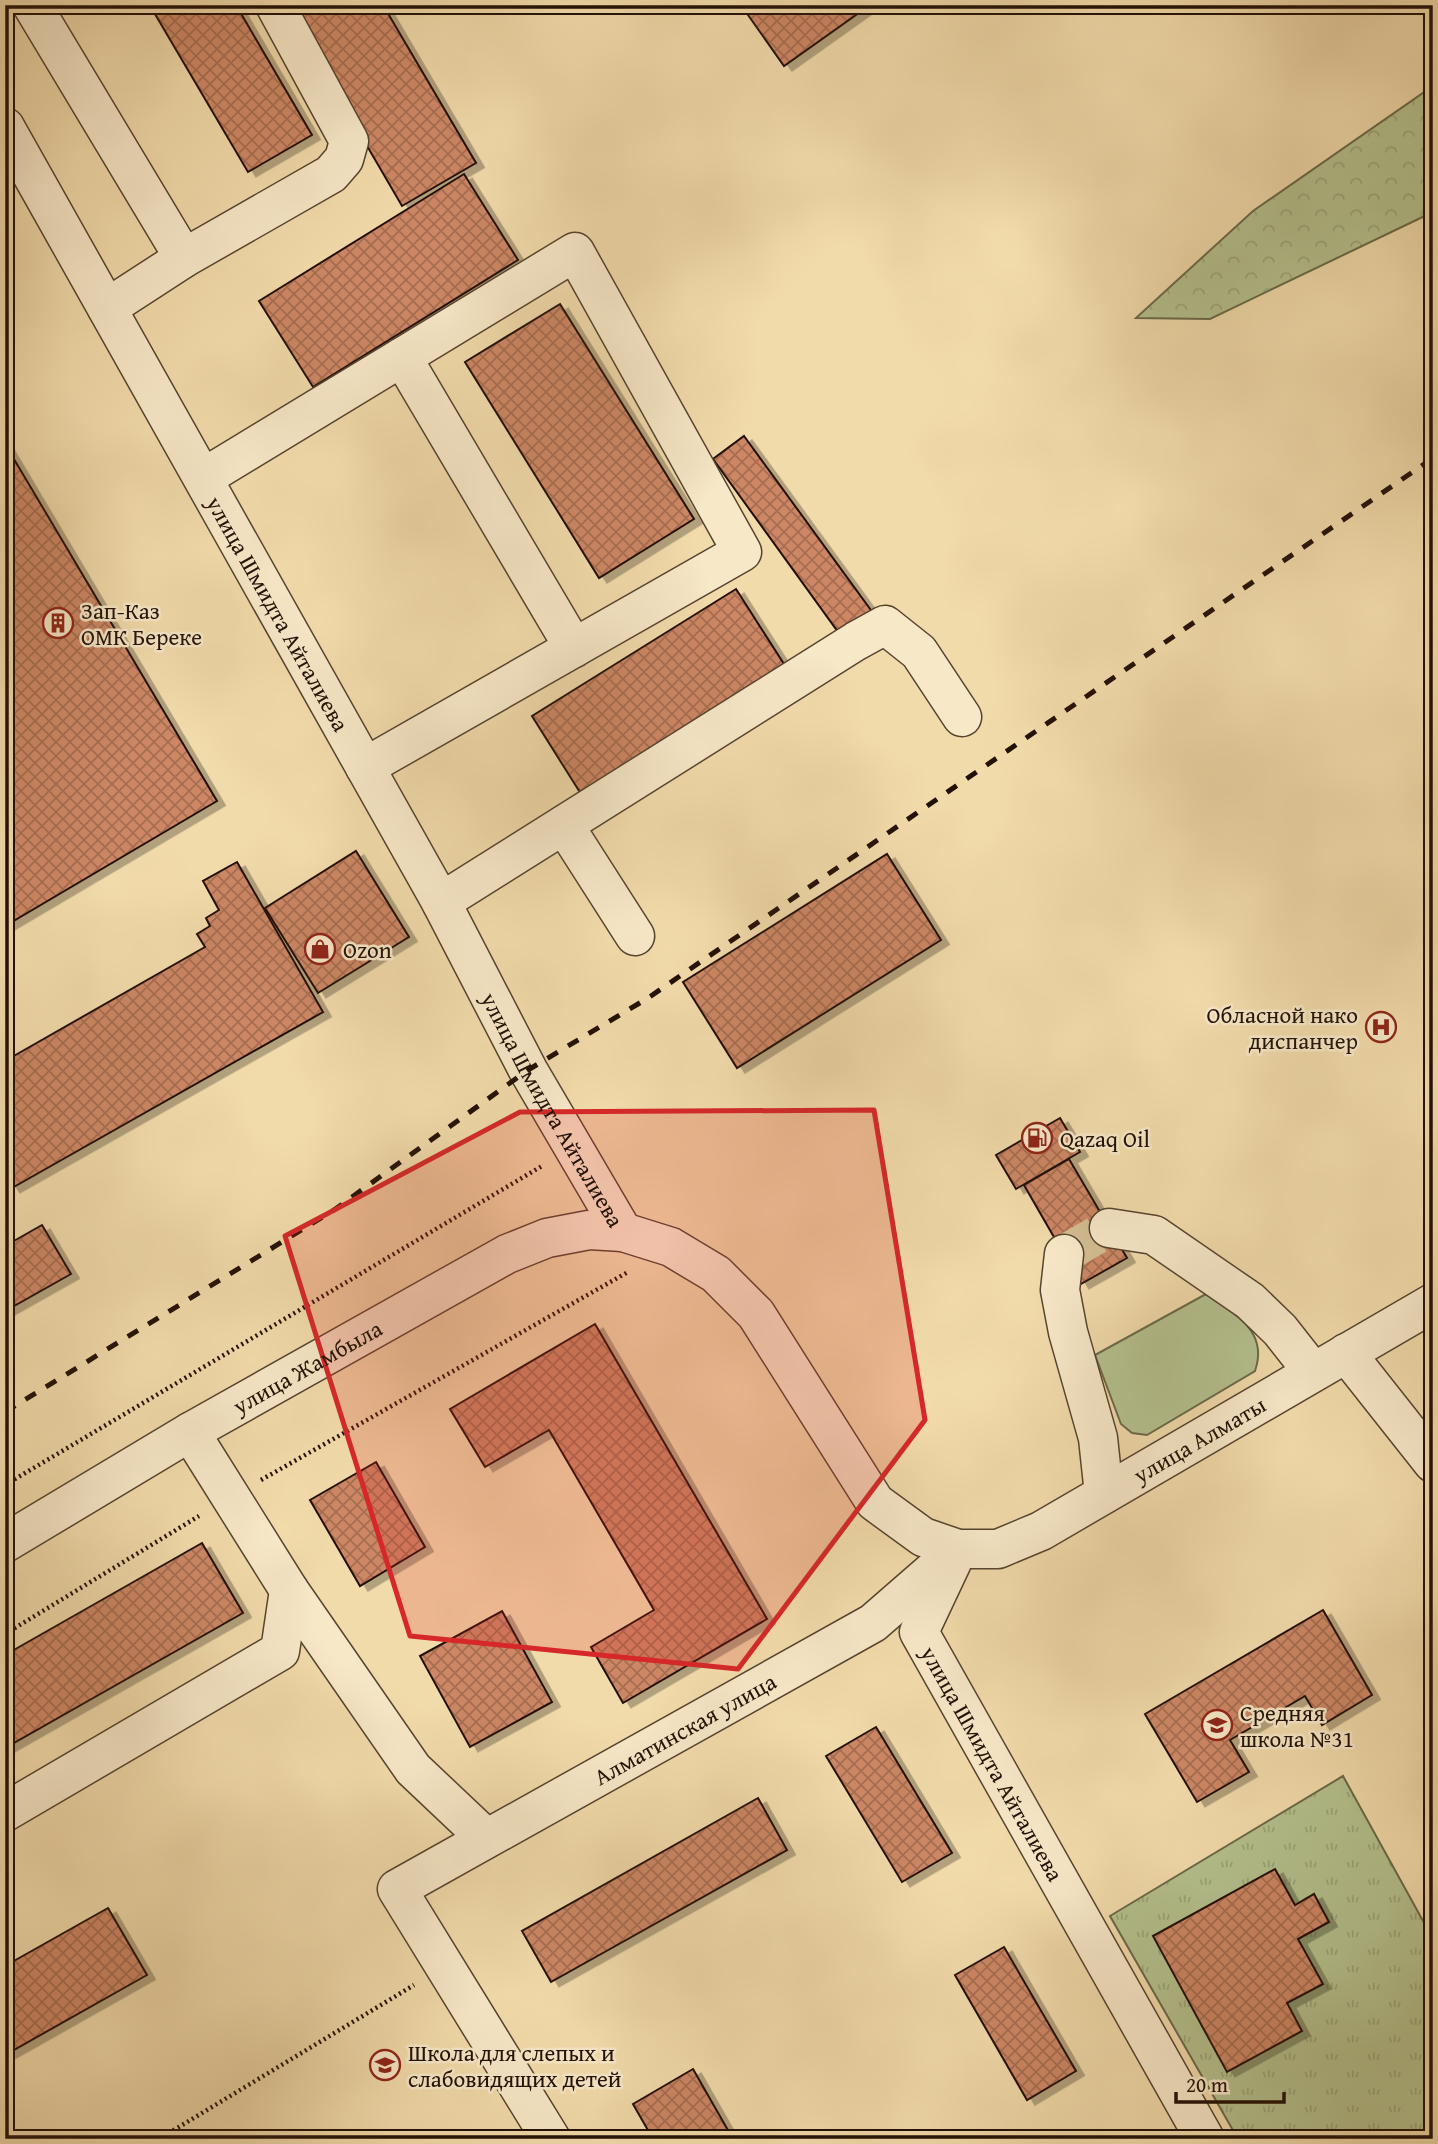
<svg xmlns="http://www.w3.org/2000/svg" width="1438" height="2144" font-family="'Gentium Book Plus',serif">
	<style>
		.green { fill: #b4c18e; stroke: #6b694a; stroke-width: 2 }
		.forest { fill: url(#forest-crowns); stroke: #6b694a; stroke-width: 2 }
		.park { fill: url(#park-tufts); stroke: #6b694a; stroke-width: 2 }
		.building { fill: url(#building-cross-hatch); stroke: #221107; stroke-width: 2; filter: url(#shadow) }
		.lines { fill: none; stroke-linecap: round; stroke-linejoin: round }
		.minor-tunnel { stroke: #d3bd92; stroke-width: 38; stroke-dasharray: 38 19; stroke-linecap: butt }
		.minor-casing { stroke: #564430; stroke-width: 41 }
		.path { stroke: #221107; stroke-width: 4.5; stroke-dasharray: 2 3.5; stroke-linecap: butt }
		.minor { stroke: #f7e8c8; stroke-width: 38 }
		.rail { stroke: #221107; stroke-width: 5; stroke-dasharray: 12 12; stroke-linecap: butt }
		.marked { fill: #d62828; fill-opacity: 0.2; stroke: #d62828; stroke-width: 5; stroke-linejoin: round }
		.labels { text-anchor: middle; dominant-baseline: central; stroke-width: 5; stroke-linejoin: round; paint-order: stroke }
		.poi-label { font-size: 23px; fill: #221107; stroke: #f7e8c8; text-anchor: start }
		.street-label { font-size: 23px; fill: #221107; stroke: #f7e8c8 }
	</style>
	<defs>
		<pattern id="forest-crowns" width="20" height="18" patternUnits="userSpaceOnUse" patternTransform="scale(1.75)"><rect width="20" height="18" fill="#b4c18e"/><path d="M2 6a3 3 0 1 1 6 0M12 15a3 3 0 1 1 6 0" fill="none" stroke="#9aa579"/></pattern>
		<pattern id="park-tufts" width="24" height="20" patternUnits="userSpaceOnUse" patternTransform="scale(1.75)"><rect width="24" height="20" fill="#b4c18e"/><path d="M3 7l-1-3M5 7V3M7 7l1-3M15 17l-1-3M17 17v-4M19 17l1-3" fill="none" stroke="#9aa579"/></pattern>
		<pattern id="building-cross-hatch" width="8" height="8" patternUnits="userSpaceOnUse" patternTransform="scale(1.75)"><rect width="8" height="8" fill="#cd8765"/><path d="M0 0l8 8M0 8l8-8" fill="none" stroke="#a66d51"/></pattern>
		<filter id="shadow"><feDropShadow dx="8" dy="4.5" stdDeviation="0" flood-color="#0004"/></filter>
	</defs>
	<rect width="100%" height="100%" fill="#f2dbab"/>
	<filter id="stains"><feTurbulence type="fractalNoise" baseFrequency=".00286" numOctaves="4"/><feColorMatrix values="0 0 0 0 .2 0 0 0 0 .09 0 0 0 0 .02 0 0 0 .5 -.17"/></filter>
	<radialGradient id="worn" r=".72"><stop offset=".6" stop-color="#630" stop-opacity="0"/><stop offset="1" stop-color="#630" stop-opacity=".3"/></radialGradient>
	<path class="green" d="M1206,1294c28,20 63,36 49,77l-108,64 -15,-2 -11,-9 -26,-69z"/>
	<path class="forest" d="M1433,86v126l-223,107 -74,-1 117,-107z"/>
	<path class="park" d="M1343,1776l90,163v200h-136l-6,-9 -37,9h-16l-128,-223z"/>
	<g class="building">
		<path d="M170,5h66l76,130 -64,37 -93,-158z"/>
		<path d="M285,5h98l93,158 -74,43z"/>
		<path d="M741,5h129l-86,61z"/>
		<path d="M464,174l54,86 -205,127 -54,-86z"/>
		<path d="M560,304l134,215 -95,59 -134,-216z"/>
		<path d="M744,436l129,177 -32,23 -128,-177z"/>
		<path d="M5,444l212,357 -212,125z"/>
		<path d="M736,589l55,86 -205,127 -54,-86z"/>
		<path d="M356,851l53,86 -91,56 -53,-85z"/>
		<path d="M887,854l54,86 -204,128 -54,-86z"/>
		<path d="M237,862l86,150 -311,176 -7,-11v-116l200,-114 -8,-13 13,-8 -4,-8 13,-8 -16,-29z"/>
		<path d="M1060,1118l20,34 -64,37 -20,-34z"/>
		<path d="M1069,1159l58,99 -46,26 -57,-99z"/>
		<path d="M42,1225l29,49 -64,36 -2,-3v-61z"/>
		<path d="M595,1324l172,295 -144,84 -32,-56 63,-37 -105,-180 -64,37 -35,-58z"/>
		<path d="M376,1462l49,85 -65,39 -50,-86z"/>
		<path d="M202,1543l41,70 -238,135v-93z"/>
		<path d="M1323,1610l49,85 -50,30 -17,-29 -75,44 19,32 -52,30 -52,-88z"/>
		<path d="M502,1611l50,91 -82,45 -50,-91z"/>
		<path d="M876,1727l76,126 -50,29 -76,-126z"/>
		<path d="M758,1798l29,52 -236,132 -29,-51z"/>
		<path d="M1275,1869l20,36 19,-11 15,28 -31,17 25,45 -36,19 15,28 -75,41 -74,-136z"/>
		<path d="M108,1908l39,67 -142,80v-89z"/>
		<path d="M1004,1947l72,124 -49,29 -72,-125z"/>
		<path d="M693,2069l40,70h-80l-20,-35z"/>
	</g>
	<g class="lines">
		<path class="minor-tunnel" d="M1064,1254l45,-26"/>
		<g class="minor-casing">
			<g id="minor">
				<path d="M32,5l152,253"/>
				<path id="s1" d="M5,127l436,775 87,168 95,162 48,15 45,27 40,40 119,188 48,35 35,12h40l43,-18 392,-228"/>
				<path d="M107,308l77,-50 147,-84 13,-15 5,-18 -74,-136"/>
				<path d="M402,357l172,291"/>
				<path d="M203,478l372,-226 167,300 -377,215"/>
				<path d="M564,825l71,111"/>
				<path d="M441,902l415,-261 29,-16 34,27 43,65"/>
				<path d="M1109,1228l45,7 96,66 30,29 33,42"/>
				<path d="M1064,1254l-4,36 8,42 30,106 6,56"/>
				<path d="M1346,1353l87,110"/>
				<path id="s2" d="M5,1543l185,-111 317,-178 40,-16 42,-8 34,2"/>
				<path id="s3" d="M952,1562l-33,70 286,507"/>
				<path d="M289,1590l124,179 73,69"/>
				<path d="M5,1812l275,-161 9,-61 -99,-158"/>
				<path id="s4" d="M551,2139l-154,-250 476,-266 85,-74"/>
			</g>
		</g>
		<g class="path">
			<path d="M261,1480l367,-208"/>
			<path d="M5,1485l537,-319"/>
			<path d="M5,1634l194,-118"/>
			<path d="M159,2139l255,-154"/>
		</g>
		<use href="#minor" class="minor"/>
		<path class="rail" d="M5,1412l329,-202 194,-140 120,-72 785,-540"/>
	</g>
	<path class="marked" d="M874,1110l51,310 -187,249 -328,-33 -125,-400 235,-124z"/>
	<defs>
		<g id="building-ring" transform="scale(1.575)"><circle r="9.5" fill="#f7e8c8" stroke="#8f2418" stroke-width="1.5"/><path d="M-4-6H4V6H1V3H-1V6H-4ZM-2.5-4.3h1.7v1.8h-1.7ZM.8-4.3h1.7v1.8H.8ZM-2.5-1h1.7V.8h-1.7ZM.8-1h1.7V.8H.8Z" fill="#8f2418"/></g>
		<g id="shop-ring" transform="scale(1.575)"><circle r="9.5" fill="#f7e8c8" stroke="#8f2418" stroke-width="1.5"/><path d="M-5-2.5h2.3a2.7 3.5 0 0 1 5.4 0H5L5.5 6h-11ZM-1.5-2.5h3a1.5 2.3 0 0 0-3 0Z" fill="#8f2418"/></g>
		<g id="hospital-ring" transform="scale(1.575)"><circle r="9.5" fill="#f7e8c8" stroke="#8f2418" stroke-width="1.5"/><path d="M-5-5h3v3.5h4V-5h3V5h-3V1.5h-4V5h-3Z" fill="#8f2418"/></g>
		<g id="fuel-ring" transform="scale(1.575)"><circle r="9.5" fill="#f7e8c8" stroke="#8f2418" stroke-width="1.5"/><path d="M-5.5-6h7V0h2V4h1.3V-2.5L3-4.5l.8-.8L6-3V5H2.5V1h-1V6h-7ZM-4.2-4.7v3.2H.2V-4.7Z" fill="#8f2418"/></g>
		<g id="school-ring" transform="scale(1.575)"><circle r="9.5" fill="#f7e8c8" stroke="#8f2418" stroke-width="1.5"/><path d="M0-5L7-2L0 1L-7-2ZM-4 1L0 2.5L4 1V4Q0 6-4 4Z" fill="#8f2418"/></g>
	</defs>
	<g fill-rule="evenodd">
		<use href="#building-ring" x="58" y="623"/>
		<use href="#shop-ring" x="320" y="949"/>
		<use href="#hospital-ring" x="1381" y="1027"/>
		<use href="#fuel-ring" x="1037" y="1138"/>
		<use href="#school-ring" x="1217" y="1725"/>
		<use href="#school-ring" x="385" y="2065"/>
	</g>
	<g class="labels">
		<g class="poi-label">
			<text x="81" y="610">Зап-Каз<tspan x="81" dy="26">ОМК Береке</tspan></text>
			<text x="343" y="949">Ozon</text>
			<text x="1358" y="1014" text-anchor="end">Обласной нако<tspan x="1358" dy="26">диспанчер</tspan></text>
			<text x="1060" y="1138">Qazaq Oil</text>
			<text x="1240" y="1712">Средняя<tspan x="1240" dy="26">школа №31</tspan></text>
			<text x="408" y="2052">Школа для слепых и<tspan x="408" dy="26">слабовидящих детей</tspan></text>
		</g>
		<g class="street-label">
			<text stroke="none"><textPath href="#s1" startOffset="558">улица Шмидта Айталиева</textPath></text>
			<text stroke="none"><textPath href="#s1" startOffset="1125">улица Шмидта Айталиева</textPath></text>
			<text stroke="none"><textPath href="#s2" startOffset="350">улица Жамбыла</textPath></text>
			<text stroke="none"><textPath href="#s1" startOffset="2014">улица Алматы</textPath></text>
			<text stroke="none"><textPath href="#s4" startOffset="623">Алматинская улица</textPath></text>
			<text stroke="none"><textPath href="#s3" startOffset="228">улица Шмидта Айталиева</textPath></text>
		</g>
	</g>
	<rect width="1438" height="2144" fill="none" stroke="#f2dbab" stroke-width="28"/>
	<rect x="7" y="7" width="1424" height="2130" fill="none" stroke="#221107" stroke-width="3.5"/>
	<rect x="14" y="14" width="1410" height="2116" fill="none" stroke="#221107" stroke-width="2"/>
	<path d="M1176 2092v10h108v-10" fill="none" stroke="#221107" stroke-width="3.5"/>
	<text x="1186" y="2092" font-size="21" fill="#221107" stroke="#f7e8c8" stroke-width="5" paint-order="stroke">20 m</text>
	<rect width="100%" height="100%" filter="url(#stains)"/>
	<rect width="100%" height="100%" fill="url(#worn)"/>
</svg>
